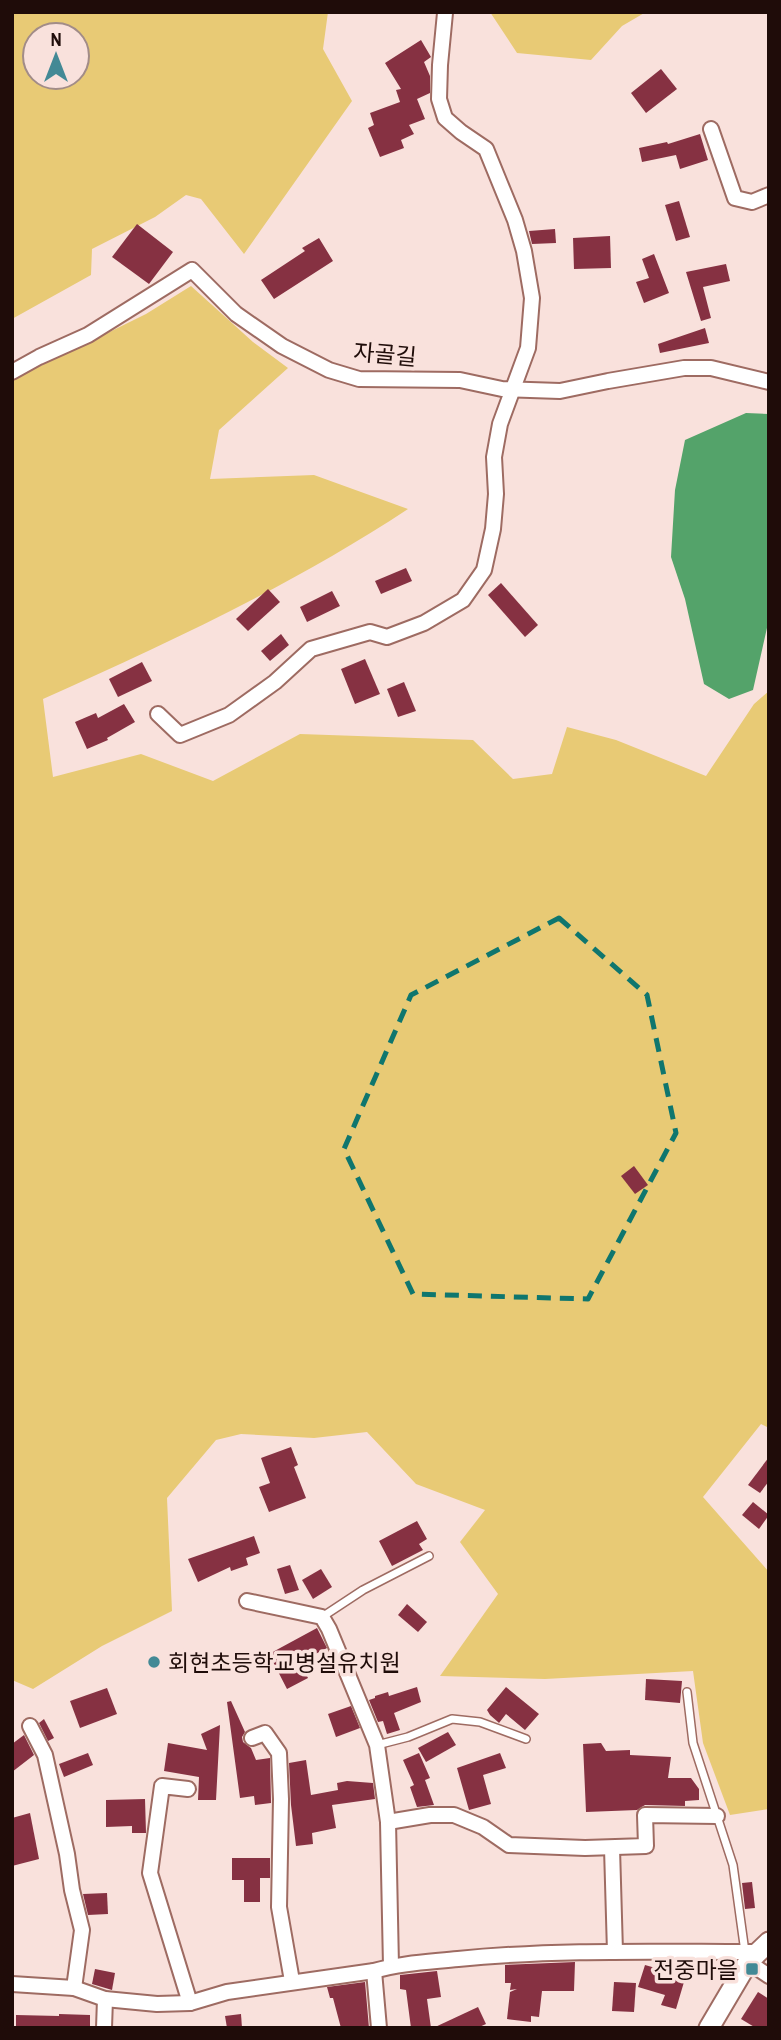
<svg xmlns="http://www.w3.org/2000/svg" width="781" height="2040" font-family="'Archivo Narrow','Noto Sans KR',sans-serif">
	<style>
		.green { fill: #e8ca75; fill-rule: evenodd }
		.water { fill: #54a36a }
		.building { fill: #863142 }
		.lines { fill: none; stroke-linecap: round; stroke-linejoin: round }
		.lane-casing { stroke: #9e6b62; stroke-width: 10 }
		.street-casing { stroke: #9e6b62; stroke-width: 18 }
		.secondary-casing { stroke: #9e6b62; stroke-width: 23 }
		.lane { stroke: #fff; stroke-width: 7 }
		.street { stroke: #fff; stroke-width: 14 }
		.secondary { stroke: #fff; stroke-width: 19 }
		.marked { fill: none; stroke: #0f766e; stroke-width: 5; stroke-dasharray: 14 9; stroke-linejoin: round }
		.poi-dot { fill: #438995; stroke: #f9e1dc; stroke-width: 2.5 }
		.labels { text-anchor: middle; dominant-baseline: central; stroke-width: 7; stroke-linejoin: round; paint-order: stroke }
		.street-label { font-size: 23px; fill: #1f0c09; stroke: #f9e1dc }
		.poi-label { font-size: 23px; fill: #1f0c09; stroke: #f9e1dc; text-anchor: start }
	</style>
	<rect width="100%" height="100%" fill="#f9e1dc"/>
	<g class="green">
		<path d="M12,12h316l-5,37 29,52 -108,153 -43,-55 -15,-4 -31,22 -63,32 -1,26 -79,44zM35,35h42v42h-42z"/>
		<path d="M490,12h156l-24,14 -31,34 -74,-7z"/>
		<path d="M191,286l62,56 35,26 -69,62 -9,49 104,-4 94,34c-115,76 -240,134 -365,190l10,78 88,-23 72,27 87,-47 173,6 40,39 39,-5 15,-47 49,13 90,36 48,-72 15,-13v737l-8,-4 -58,73 66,75v237l-39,6 -27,-72 -10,-72 -148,8 -105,-3 58,-82 -38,-52 25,-32 -69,-26 -49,-52 -53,6 -73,-4 -25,6 -49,58 5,113 -70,35 -69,43 -21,-9v-1300l134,-66z"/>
	</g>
	<path class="water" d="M746,413l23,1v205l-16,71 -24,9 -25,-15 -19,-85 -14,-42 4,-67 10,-50z"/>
	<g class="building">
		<path d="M421,40l10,17 -7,5 6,14v17l-13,6 8,20 -16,6 5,9 -13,6 3,8 -24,9 -12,-29 6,-3 -4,-12 30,-11 -4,-12 5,-1 -16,-26z"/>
		<path d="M661,69l16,20 -31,24 -15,-20z"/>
		<path d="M700,134l8,26 -28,9 -4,-14 -34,7 -3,-14 28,-6 1,2z"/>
		<path d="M679,201l11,36 -14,4 -11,-36z"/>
		<path d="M137,224l36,28 -24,32 -37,-27z"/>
		<path d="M555,229l1,14 -24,1 -3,-13z"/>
		<path d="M610,236l1,32 -37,1 -1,-31z"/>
		<path d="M319,238l14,23 -59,38 -13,-19 44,-29 -3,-3z"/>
		<path d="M654,254l15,39 -25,10 -8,-21 13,-4 -7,-19z"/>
		<path d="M726,264l4,17 -27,6 8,31 -10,3 -15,-49z"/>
		<path d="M705,328l4,15 -49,10 -2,-9z"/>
		<path d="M406,568l6,13 -31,13 -6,-13z"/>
		<path d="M501,583l37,42 -13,12 -37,-42z"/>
		<path d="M268,589l12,13 -32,29 -12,-12z"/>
		<path d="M332,591l8,15 -33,16 -7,-15z"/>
		<path d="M281,634l8,11 -19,16 -9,-10z"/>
		<path d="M365,659l15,35 -25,10 -14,-35z"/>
		<path d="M142,662l10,19 -34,16 -9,-18z"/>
		<path d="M404,682l12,29 -18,6 -11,-28z"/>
		<path d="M124,704l11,18 -28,16 1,2 -21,9 -12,-27 21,-9 2,5z"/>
		<path d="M634,1166l14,19 -13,9 -14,-18z"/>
		<path d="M291,1447l7,18 -4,2 12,31 -37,14 -10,-25 11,-4 -9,-25z"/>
		<path d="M769,1457v24l-9,12 -12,-8z"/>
		<path d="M753,1502l16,13 -10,14 -17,-14z"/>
		<path d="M417,1521l10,18 -8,5 4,6 -31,16 -13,-25z"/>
		<path d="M254,1536l6,17 -14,5 2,7 -17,6 -1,-4 -32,15 -10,-23z"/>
		<path d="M290,1565l9,25 -14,4 -8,-25z"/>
		<path d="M321,1569l11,18 -19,12 -11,-19z"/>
		<path d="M407,1604l20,18 -9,10 -20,-17z"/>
		<path d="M317,1628l10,20 -27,14 8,16 -21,11 -18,-35z"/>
		<path d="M646,1679l36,2 -2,22 -35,-3z"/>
		<path d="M417,1687l4,15 -27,11 6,17 -13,4 -4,-13 -5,1 -9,-22 6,-2v-2l13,-4 1,4z"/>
		<path d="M506,1687l33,27 -14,16 -19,-16 -7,9 -1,-1 -8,-7 -3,-5z"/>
		<path d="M107,1688l10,26 -37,14 -10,-27z"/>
		<path d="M231,1701l14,31 -3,5 1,5 8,6 5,12 14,-2 1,45 -16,2 -1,-9 -14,2 -13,-96z"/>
		<path d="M351,1706l9,22 -24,9 -8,-23z"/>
		<path d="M44,1719l10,19 -6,3 -9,-18z"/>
		<path d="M220,1725l-4,75h-18l1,-23 -35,-6 4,-28 39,7 -6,-16z"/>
		<path d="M448,1732l8,13 -30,17 -8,-14z"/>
		<path d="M24,1735l10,20 -22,17v-28z"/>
		<path d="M601,1743l5,8 24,-1v5l41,2 -3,21h23l8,11v11l-14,1v5l-40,-1 -8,5 -51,2 -3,-68z"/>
		<path d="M88,1753l5,12 -29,12 -5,-13z"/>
		<path d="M419,1753l11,25 -5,2 9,25 -17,2 -7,-20 4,-2 -11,-25z"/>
		<path d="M500,1753l6,15 -23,7 8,29 -22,6 -12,-42z"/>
		<path d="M306,1760l5,35 27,-5 -1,-7 10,-2 26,2 2,16 -43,6 4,23 -24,5 1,11 -17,2 -5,-41 -2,-42z"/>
		<path d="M145,1799l1,34h-14v-7l-26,1v-27z"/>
		<path d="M30,1813l9,46 -27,7v-48z"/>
		<path d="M232,1858h38v20h-10v24h-16v-22h-12z"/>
		<path d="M752,1882l3,26 -10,1 -3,-26z"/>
		<path d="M107,1893l1,21 -20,1 -5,-21z"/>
		<path d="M575,1962l-1,29h-32l-3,26 -8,-1v6l-24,-3 3,-27 7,-3 -7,1 1,-7h-6v-18z"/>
		<path d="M645,1965l28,8 -2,5 13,4 -8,27 -15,-4 4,-10 -27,-8z"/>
		<path d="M95,1969l20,4 -3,17 -20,-6z"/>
		<path d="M437,1971l4,26 -14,2 4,29h-20l-5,-38 -6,-1v-14z"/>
		<path d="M365,1982l4,46h-28l-8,-30h-3l-3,-11z"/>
		<path d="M614,1982l22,1 -2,29 -22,-1z"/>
		<path d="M758,1992l11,7v29h-13l-15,-9z"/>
		<path d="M478,2007l8,17 -9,4h-44z"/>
		<path d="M59,2014l31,1v13l-74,-1v-12l43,1z"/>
		<path d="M241,2014l1,14h-15l-2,-12z"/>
	</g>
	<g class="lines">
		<g class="lane-casing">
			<g id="lane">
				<path d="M322,1617l41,-27 66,-34"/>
				<path d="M687,1692l6,51 40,122 12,87"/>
				<path d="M377,1745l31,-8 44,-18 28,3 46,17"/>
			</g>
		</g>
		<g class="street-casing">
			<g id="street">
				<path d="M711,129l24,69 17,4 17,-7"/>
				<path d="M12,372l27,-15 49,-22 104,-65 44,44 46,32 47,24 30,9 101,1 42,9 58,2 48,-10 76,-13h27l58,14"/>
				<path d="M158,714l22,21 49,-20 46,-33 36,-33 59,-17 17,5 37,-14 39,-23 21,-30 9,-41 3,-35 -2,-37 6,-33 28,-76 4,-50 -8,-47 -9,-31 -29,-71 -25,-17 -16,-14 -6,-19 1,-34 5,-52"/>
				<path d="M247,1601l75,16 7,12 48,116 11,77 3,144"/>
				<path d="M30,1726l15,29 22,99 5,36 10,40 -8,58"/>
				<path d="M252,1738l13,-5 14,20 2,46 -2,108 13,74"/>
				<path d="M188,1789l-26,-3 -12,87 40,130"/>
				<path d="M388,1822l42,-7h24l29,12 26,18 76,3 61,-2 -1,-31 72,1"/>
				<path d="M612,1848l3,104"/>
				<path d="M748,1962l21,14"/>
				<path d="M374,1971l5,57"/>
				<path d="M12,1984l62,4 31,11 52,5 33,-1 37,-11 147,-21c27,-8 56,-9 84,-12 99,-10 200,-7 299,-7"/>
				<path d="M104,2028l1,-29"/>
			</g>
		</g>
		<g class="secondary-casing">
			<path id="secondary" d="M709,2028l39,-66 21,-20"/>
		</g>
		<use href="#lane" class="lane"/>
		<use href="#street" class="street"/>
		<use href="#secondary" class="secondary"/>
	</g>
	<path class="marked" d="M559,918l88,77 29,138 -88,166 -175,-5 -69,-145 67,-154z"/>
	<g class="poi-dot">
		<circle cx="154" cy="1662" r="7"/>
		<rect x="745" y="1962" width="14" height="14" rx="3.5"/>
	</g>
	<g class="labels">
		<g class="street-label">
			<text transform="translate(385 354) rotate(5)">자골길</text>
		</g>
		<g class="poi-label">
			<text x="168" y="1662">회현초등학교병설유치원</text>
			<text x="738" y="1969" text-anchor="end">전중마을</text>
		</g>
	</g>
	<rect width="781" height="2040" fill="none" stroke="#1f0c09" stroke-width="28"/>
	<g transform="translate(56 56)"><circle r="33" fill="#f9e1dc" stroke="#a28c88" stroke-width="2"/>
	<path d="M0-5L12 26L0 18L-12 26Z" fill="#438995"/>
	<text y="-10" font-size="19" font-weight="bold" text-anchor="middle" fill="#1f0c09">N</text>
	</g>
</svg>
